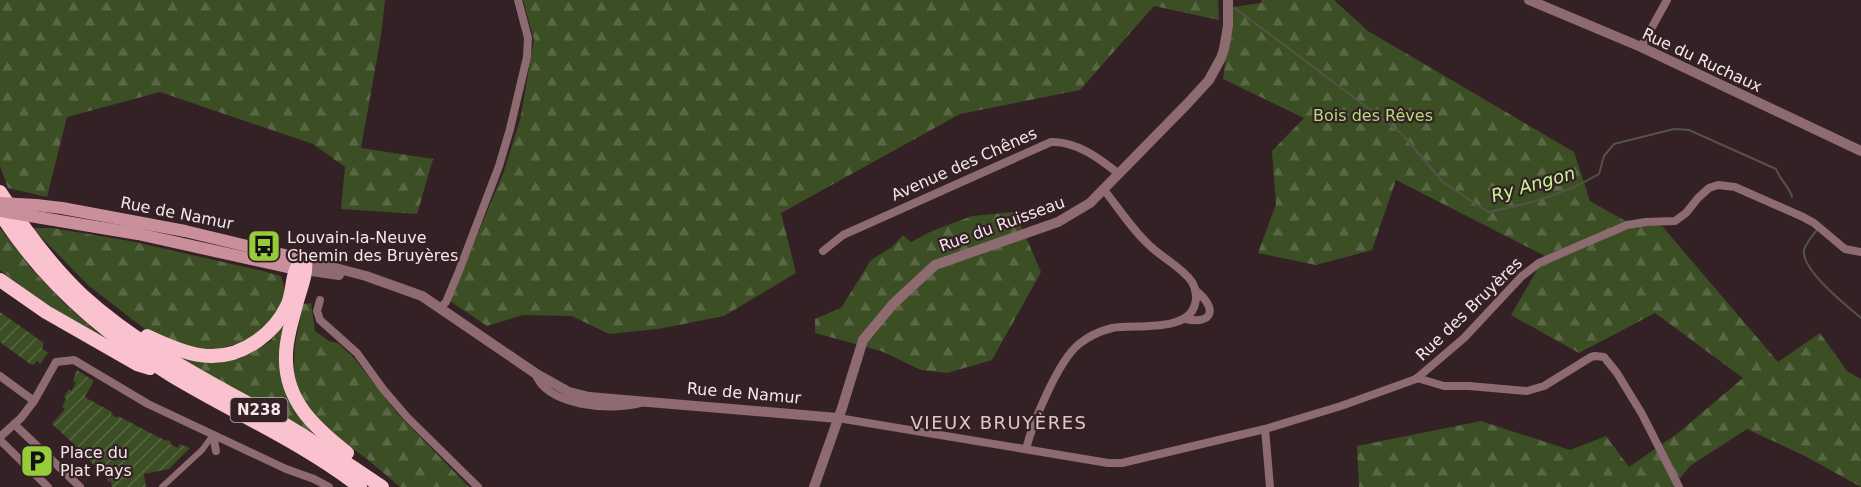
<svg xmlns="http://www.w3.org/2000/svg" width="1861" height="487" font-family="'DejaVu Sans',sans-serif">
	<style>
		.forest { fill: url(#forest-firs) }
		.garden { fill: url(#garden-furrows) }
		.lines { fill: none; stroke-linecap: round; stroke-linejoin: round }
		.stream { stroke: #535448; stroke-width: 2 }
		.pedestrian { stroke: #8e6a71; stroke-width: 6 }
		.minor { stroke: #8e6a71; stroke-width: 8 }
		.tertiary { stroke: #8e6a71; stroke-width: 10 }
		.secondary { stroke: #c98f9b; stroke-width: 12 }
		.trunk { stroke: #fac2ce; stroke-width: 14 }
		.secondary-bridge { stroke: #c98f9b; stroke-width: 12 }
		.labels { text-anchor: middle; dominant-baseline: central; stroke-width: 4.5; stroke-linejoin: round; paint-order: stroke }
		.shield { fill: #342125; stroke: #bbacaf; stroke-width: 1.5 }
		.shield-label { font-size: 15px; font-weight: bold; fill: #f5e7ea }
		.street-label { font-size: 16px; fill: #f5e7ea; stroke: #342125 }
		.park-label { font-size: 16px; fill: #b3dd7b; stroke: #342125 }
		.poi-label { font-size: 16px; fill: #f5e7ea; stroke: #342125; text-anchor: start }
		.water-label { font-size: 18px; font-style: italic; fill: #c9f491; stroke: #342125 }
		.neighbourhood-label { font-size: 18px; letter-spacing: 1.5px; fill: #e1c7cc; stroke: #342125 }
	</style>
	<defs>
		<pattern id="forest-firs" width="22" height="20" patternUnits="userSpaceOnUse" patternTransform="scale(1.5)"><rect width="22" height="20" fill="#3c4e24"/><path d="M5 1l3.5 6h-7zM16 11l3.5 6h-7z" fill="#596844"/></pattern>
		<pattern id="garden-furrows" width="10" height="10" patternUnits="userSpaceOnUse" patternTransform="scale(1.5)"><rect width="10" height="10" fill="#3c4e24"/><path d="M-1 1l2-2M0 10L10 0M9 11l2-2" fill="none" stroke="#596844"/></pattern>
	</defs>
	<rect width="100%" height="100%" fill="#342125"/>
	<g class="forest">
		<path d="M0,0h385l-4,36 -20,112 72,11 -16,55 -76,-5 4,-42 -32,-23 -153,-52 -93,25 -20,80 -39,-9 -8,-22z"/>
		<path d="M523,0h695l1,20 -65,-14 -74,84 -120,24 -179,99 15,60 -72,43 -66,13 -49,5 -37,-18 -49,-1 -36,11 -37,-25 54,-130 16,-51 14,-80z"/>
		<path d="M1262,0h72l34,31 206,121 16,49 39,22 33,3 116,136 42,-29 27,38 14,8v108l-56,-31 -58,-27 -57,37 -17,21h-314l-2,-41 124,-25 89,29 36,-14 23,31 49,-34 65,-55 -88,-65 -76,40 -68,-38 34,-59 -149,-76 -24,70 -56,15 -58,-12 18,-49 -4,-53 32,-33 -81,-39 10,-72 28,-4z"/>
		<path d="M1015,212l26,60 -49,88 -45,13 -26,-3 -40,-19 -66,-18v-14l26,-11 30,-48 21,-13 11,-12 8,7 21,-11 40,-15z"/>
		<path d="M0,228l30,39 34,36 40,35c-36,-21 -72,-41 -104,-68z"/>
		<path d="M32,228h20l78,13 133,30 18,5 5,18 -13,25 -24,21 -29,9 -22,2 -48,-18 -61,-47z"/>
		<path d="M311,303l4,28 14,10 9,2 16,15 43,55 72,74h-69l-33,-28 -43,-31 -21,-26 -10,-26 2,-32 8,-40z"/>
		<path d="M289,312l-9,52 7,33 28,39 -148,-85 45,11 30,-4 29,-17z"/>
	</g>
	<g class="garden">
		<path d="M0,312l44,31 -2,5 6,5 -8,11 -3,-3 -3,4 -4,-1 -30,-22z"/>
		<path d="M77,370l17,11 -9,15 3,3 24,13 -1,2 6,4 1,-2 46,24 7,1 -1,3 8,4 2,-4 10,4 -21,21 -25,5 2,13h-34l-1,-6 -3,1 -1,-5 -30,-28 1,-1 -26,-24 13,-15 -3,-2 4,-8 -2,-2 5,-8 2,2 5,-8 -3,-2z"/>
	</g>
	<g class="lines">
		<g class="stream">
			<path d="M1235,8l166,125 42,49 45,30c40,-8 75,-17 111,-38l5,-18 10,-12 60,-15 15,1 87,39c4,11 13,17 16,28"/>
			<path d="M1817,230c-4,5 -11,13 -13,20 -3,20 42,55 57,68"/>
		</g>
		<path class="pedestrian" d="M162,487l40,-37 11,-15"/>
		<g class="minor">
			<path d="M1641,47l26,-47"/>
			<path d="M823,251l20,-16 208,-93c26,-1 49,17 68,32"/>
			<path d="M320,300l-3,11 3,9 37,33 26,36 24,28 71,70"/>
			<path d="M441,307l5,-5 13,-31 40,-105 11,-37 17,-72 1,-19 -10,-38"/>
			<path d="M1185,319c30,6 32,-12 10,-29"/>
			<path d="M535,373c12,34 77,38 106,30"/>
			<path d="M0,376l34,25"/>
			<path d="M1417,378l27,8h25l58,5 17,-5 47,-29 4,-1 9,1 13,16 25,41 37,73"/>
			<path d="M838,418l270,45h14l143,-34 76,-23 75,-27 48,-41 58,-62 17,-13 88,-38 19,-3 29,-1 11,-8 12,-15 11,-10 9,-3 17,2 68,30 11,6 31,26 16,3"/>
			<path d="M14,424l66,63"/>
			<path d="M1265,429l5,58"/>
			<path d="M213,435l3,16"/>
			<path d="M0,437l21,-19 13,-17 22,-39 18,-2 74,44 138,65 28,10 15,8"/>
			<path d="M0,440l48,47"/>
			<path d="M1026,449c7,-27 32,-88 53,-105 10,-8 21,-13 33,-16 23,-4 76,5 83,-24 2,-7 1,-15 -3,-22 -11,-16 -32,-25 -45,-39 -16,-15 -29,-36 -43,-53"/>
		</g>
		<g class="tertiary">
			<path d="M1529,0l112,47 220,104"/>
			<path d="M305,260l61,16 56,20 113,77 34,19 20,5 249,21"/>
			<path d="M298,269l41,6"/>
			<path d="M814,487l28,-79 21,-68 30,-36 42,-39 123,-43 32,-19 98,-100 21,-23 12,-22 3,-9 4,-23v-26"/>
		</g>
		<g class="secondary">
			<path d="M36,205l26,3 123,23 120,29"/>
			<path d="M42,218l96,16 158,35"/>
		</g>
		<g class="trunk">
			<path d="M0,192c24,37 50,73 82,103 57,52 126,86 192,123 37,22 73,45 108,69"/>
			<path d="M0,213c43,68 103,120 171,162 63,38 131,67 189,112"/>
			<path d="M305,260c2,15 -5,29 -9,45 -4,16 -10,33 -10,50 -2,45 28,72 61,98"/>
			<path d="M0,280l46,32 91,52 13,4"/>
			<path d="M147,336c38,18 72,32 110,5 13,-9 23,-20 30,-35 6,-11 4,-24 9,-36 1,-4 6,-7 9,-10"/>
		</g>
		<g class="secondary-bridge">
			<path d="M0,203l36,2"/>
			<path d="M0,211l42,7"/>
		</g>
	</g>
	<defs>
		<g id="bus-square" transform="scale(1.725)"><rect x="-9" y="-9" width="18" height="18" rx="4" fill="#96cc3a" stroke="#342125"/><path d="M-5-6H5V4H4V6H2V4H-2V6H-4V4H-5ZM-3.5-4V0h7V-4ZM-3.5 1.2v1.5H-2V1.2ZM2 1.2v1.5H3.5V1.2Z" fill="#111"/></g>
		<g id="parking-square" transform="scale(1.725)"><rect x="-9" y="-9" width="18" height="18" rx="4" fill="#96cc3a" stroke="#342125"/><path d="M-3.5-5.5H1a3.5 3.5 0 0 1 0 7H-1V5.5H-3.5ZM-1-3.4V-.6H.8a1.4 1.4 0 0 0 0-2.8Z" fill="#111"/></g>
	</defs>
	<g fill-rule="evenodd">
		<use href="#bus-square" x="264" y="246"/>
		<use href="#parking-square" x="37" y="461"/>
	</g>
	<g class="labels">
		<rect class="shield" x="230.5" y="398" width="57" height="24" rx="4.5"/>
		<g class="shield-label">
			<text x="259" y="410">N238</text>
		</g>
		<g class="street-label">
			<text transform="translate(1702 60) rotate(25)">Rue du Ruchaux</text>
			<text transform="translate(964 164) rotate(-24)">Avenue des Chênes</text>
			<text transform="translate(177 213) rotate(11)">Rue de Namur</text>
			<text transform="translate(1002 224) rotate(-20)">Rue du Ruisseau</text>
			<text transform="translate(1469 309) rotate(-44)">Rue des Bruyères</text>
			<text transform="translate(744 393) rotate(5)">Rue de Namur</text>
		</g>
		<g class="park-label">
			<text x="1373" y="115">Bois des Rêves</text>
		</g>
		<g class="poi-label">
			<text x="287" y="237">Louvain-la-Neuve<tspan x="287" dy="18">Chemin des Bruyères</tspan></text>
			<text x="60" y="452">Place du<tspan x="60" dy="18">Plat Pays</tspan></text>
		</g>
		<g class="water-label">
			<text transform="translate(1533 184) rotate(-16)">Ry Angon</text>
		</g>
		<g class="neighbourhood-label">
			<text x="999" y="422">VIEUX BRUYÈRES</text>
		</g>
	</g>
</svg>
